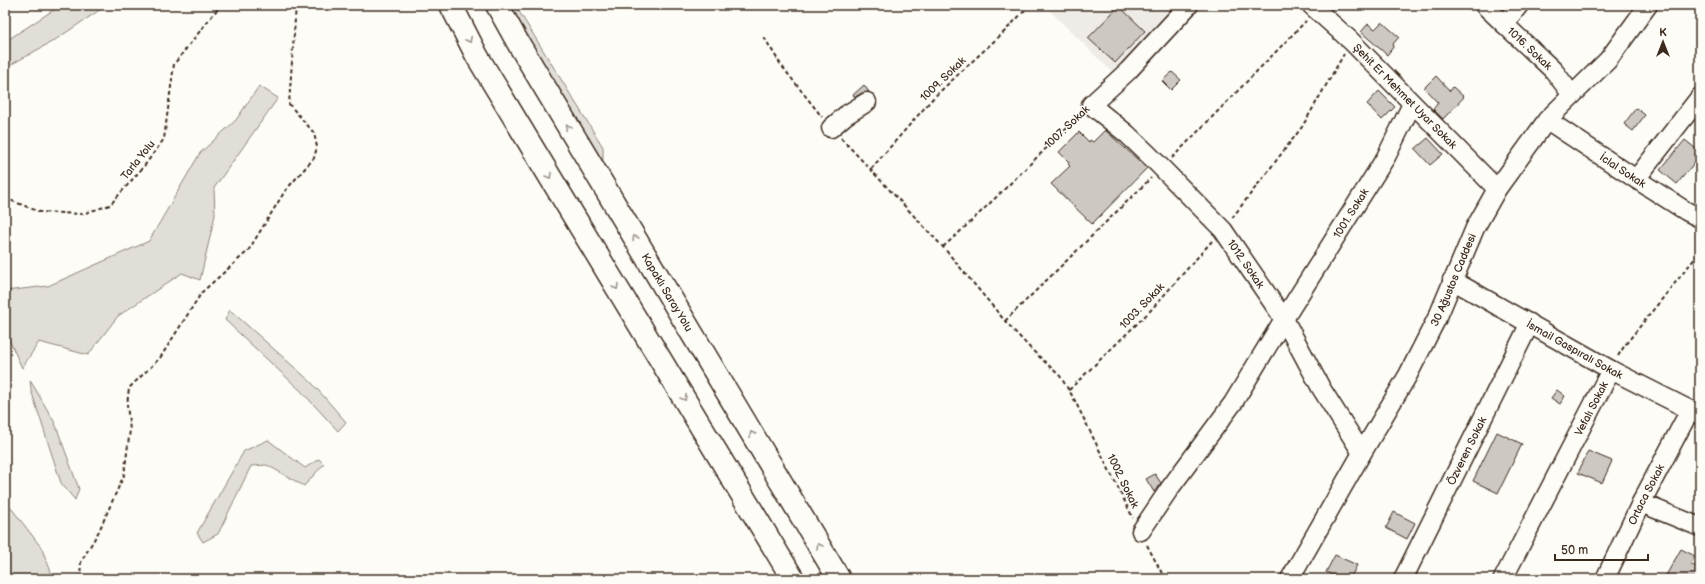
<svg xmlns="http://www.w3.org/2000/svg" width="1705" height="584" font-family="'Balsamiq Sans',sans-serif">
	<style>
		.built { fill: #efece7 }
		.green { fill: #e1ded7; stroke: #8e847a }
		.building { fill: #cdc8c2; stroke: #3b2a1e }
		.lines { fill: none; stroke-linecap: round; stroke-linejoin: round }
		.minor-casing { stroke: #3b2a1e; stroke-width: 21 }
		.highway-casing { stroke: #3b2a1e; stroke-width: 25 }
		.path { stroke: #3b2a1e; stroke-width: 2; stroke-dasharray: 4 3; stroke-linecap: butt }
		.minor { stroke: #fdfcf7; stroke-width: 18 }
		.highway { stroke: #fdfcf7; stroke-width: 22 }
		.oneway { stroke: #9c938a }
		.labels { text-anchor: middle; dominant-baseline: central; stroke-width: 3; stroke-linejoin: round; paint-order: stroke }
		.street-label { font-size: 11px; fill: #3b2a1e; stroke: #fdfcf7 }
	</style>
	<rect width="100%" height="100%" fill="#fdfcf7"/>
	<filter id="ink" filterUnits="userSpaceOnUse"><feTurbulence type="fractalNoise" baseFrequency=".025" numOctaves="2"/><feDisplacementMap in="SourceGraphic" scale="8" xChannelSelector="R" yChannelSelector="G"/><feConvolveMatrix kernelMatrix="1 2 1 2 8 2 1 2 1" color-interpolation-filters="sRGB"/></filter>
	<g filter="url(#ink)">
		<path class="built" d="M1046,5h137l-69,69 -69,-68z"/>
		<g class="green">
			<path d="M61,5h46l-52,35 -50,28v-25l1,-2z"/>
			<path d="M502,5h13l88,142v16l72,120 -50,-66z"/>
			<path d="M259,86l19,12 -64,90 1,27 -15,65 -18,-7 -64,43 -30,39 -49,-13 -17,26 -17,-37v-40l43,-5 101,-45 51,-88 36,-33z"/>
			<path d="M230,310l82,73 34,39 -8,9 -37,-40 -76,-71z"/>
			<path d="M30,380l25,43 24,66 -4,11 -14,-17 -30,-93z"/>
			<path d="M268,440l37,28 14,-9 5,5 -20,22 -37,-21 -16,1 -33,68 -15,8 -6,-9 47,-82z"/>
			<path d="M5,500l36,47 13,32h-42l-7,-10z"/>
		</g>
		<g class="building">
			<path d="M1119,6l26,25 -30,32 -27,-25z"/>
			<path d="M1382,22l17,15 -6,7 1,2 -7,9 -26,-23 7,-8 7,5z"/>
			<path d="M1172,72l9,8 -10,10 -9,-9z"/>
			<path d="M1436,76l14,15 3,-4 11,10 -21,22 -10,-10 5,-6 -14,-15z"/>
			<path d="M864,85l5,7 -7,1 -7,4 -2,-2z"/>
			<path d="M1379,91l16,16 -13,13 -15,-16z"/>
			<path d="M1636,108l9,7 -12,16 -9,-7z"/>
			<path d="M1105,130l42,38 -55,56 -41,-40 19,-18 -2,-2 1,-2 -10,-10 20,-20 10,10 1,-2 3,2z"/>
			<path d="M1428,138l15,16 -13,11 -15,-16z"/>
			<path d="M1685,140l15,12v4l-23,28 -17,-14z"/>
			<path d="M1557,390l8,6 -5,8 -9,-6z"/>
			<path d="M1497,432l25,12 -24,49 -25,-12z"/>
			<path d="M1588,451l24,10 -10,22 -24,-10z"/>
			<path d="M1155,474l6,9 -7,9 -8,-13z"/>
			<path d="M1394,512l21,11 -8,16 -21,-11z"/>
			<path d="M1681,549l14,7 -4,8 9,5v10h-36z"/>
			<path d="M1335,555l22,10 -7,14h-9l-15,-7z"/>
		</g>
		<g class="lines">
			<g class="minor-casing">
				<g id="minor">
					<path id="s1" d="M1189,5l-61,66 -37,34 36,29 22,21 74,75 61,89 37,69 41,65"/>
					<path id="s2" d="M1311,5l40,36 146,148"/>
					<path id="s3" d="M1484,5l70,66 18,24"/>
					<path d="M1504,24l15,-19"/>
					<path id="s4" d="M1547,120l89,59 50,32 14,7"/>
					<path d="M831,128l15,-13 21,-13"/>
					<path d="M1636,179l64,-82"/>
					<path id="s5" d="M1452,280l159,90 89,45"/>
					<path d="M1641,503l59,24"/>
					<path id="s6" d="M1141,531l29,-43 63,-85 51,-84 102,-162 26,-53"/>
					<path id="s7" d="M1290,579l72,-126 46,-78 31,-61 36,-86 22,-39 50,-69 61,-60 40,-55"/>
					<path id="s8" d="M1403,579l127,-256"/>
					<path id="s9" d="M1503,579l108,-209"/>
					<path id="s10" d="M1605,579l36,-76 49,-93"/>
				</g>
			</g>
			<g class="highway-casing">
				<g id="highway">
					<path d="M451,5l26,51 316,523"/>
					<path id="s11" d="M497,5l20,36 322,538"/>
				</g>
			</g>
			<g class="path">
				<path d="M764,37l17,28 41,52"/>
				<path d="M841,138l102,109 62,74 26,28 29,27 13,21 60,121"/>
				<path d="M1172,158l134,-137"/>
				<path d="M871,169l63,-72 70,-65 26,-27"/>
				<path d="M5,198l35,14 42,2 28,-9 35,-40 19,-26 10,-75 41,-52 8,-7"/>
				<path d="M1232,218l70,-91 42,-73"/>
				<path d="M943,247c47,-42 91,-88 138,-132"/>
				<path d="M1005,321l146,-143"/>
				<path d="M1618,356l7,-11 75,-93"/>
				<path d="M1069,390l81,-79 62,-70"/>
				<path d="M1147,545l18,34"/>
				<path d="M80,579l1,-17 18,-31 25,-56 6,-45 -3,-25 2,-17 31,-30 42,-66 46,-41 37,-60 29,-33 3,-11 -3,-14 -25,-29 7,-99"/>
			</g>
			<use href="#minor" class="minor"/>
			<use href="#highway" class="highway"/>
		</g>
		<defs><path id="oneway-chevron" d="M-2-3.5L2.5 0L-2 3.5" fill="none" stroke-width="1.6" stroke-linecap="round" stroke-linejoin="round"/></defs>
		<g class="oneway">
			<use href="#oneway-chevron" transform="translate(469 40) rotate(63)"/>
			<use href="#oneway-chevron" transform="translate(568 127) rotate(-121)"/>
			<use href="#oneway-chevron" transform="translate(549 176) rotate(59)"/>
			<use href="#oneway-chevron" transform="translate(635 238) rotate(-121)"/>
			<use href="#oneway-chevron" transform="translate(616 287) rotate(59)"/>
			<use href="#oneway-chevron" transform="translate(684 398) rotate(59)"/>
			<use href="#oneway-chevron" transform="translate(752 434) rotate(-121)"/>
			<use href="#oneway-chevron" transform="translate(819 546) rotate(-121)"/>
		</g>
	</g>
	<g class="labels">
		<g class="street-label">
			<text stroke="none"><textPath href="#s3" startOffset="63">1016. Sokak</textPath></text>
			<text transform="translate(943 79) rotate(-44)">1009. Sokak</text>
			<text stroke="none"><textPath href="#s2" startOffset="131">Şehit Er Mehmet Uyar Sokak</textPath></text>
			<text transform="translate(1067 127) rotate(-43)">1007. Sokak</text>
			<text transform="translate(138 160) rotate(-51)">Tarla Yolu</text>
			<text stroke="none"><textPath href="#s4" startOffset="91">İclal Sokak</textPath></text>
			<text stroke="none"><textPath href="#s6" startOffset="381">1001. Sokak</textPath></text>
			<text stroke="none"><textPath href="#s1" startOffset="363">1012. Sokak</textPath></text>
			<text stroke="none"><textPath href="#s7" startOffset="341">30 Ağustos Caddesi</textPath></text>
			<text stroke="none"><textPath href="#s11" startOffset="334">Kapaklı Saray Yolu</textPath></text>
			<text transform="translate(1142 306) rotate(-46)">1003. Sokak</text>
			<text stroke="none"><textPath href="#s5" startOffset="141">İsmail Gaspıralı Sokak</textPath></text>
			<text stroke="none"><textPath href="#s9" startOffset="192">Vefalı Sokak</textPath></text>
			<text stroke="none"><textPath href="#s8" startOffset="143">Özveren Sokak</textPath></text>
			<text transform="translate(1123 481) rotate(64)">1002. Sokak</text>
			<text stroke="none"><textPath href="#s10" startOffset="94">Ortaca Sokak</textPath></text>
		</g>
	</g>
	<rect width="1705" height="584" fill="none" stroke="#fdfcf7" stroke-width="20"/>
	<rect x="10" y="10" width="1685" height="564" fill="none" stroke="#3b2a1e" stroke-width="1.5" filter="url(#ink)"/>
	<g transform="translate(1663 42)" stroke="#fdfcf7" stroke-width="3" paint-order="stroke">
	<path d="M0-3L7 15L0 10L-7 15Z" fill="#3b2a1e"/>
	<text y="-6" font-size="11" font-weight="bold" text-anchor="middle" fill="#3b2a1e">K</text>
	</g>
	<path d="M1555 554v6h93v-6" fill="none" stroke="#3b2a1e" stroke-width="2"/>
	<text x="1561" y="554" font-size="12" fill="#3b2a1e" stroke="#fdfcf7" stroke-width="3" paint-order="stroke">50 m</text>
</svg>
